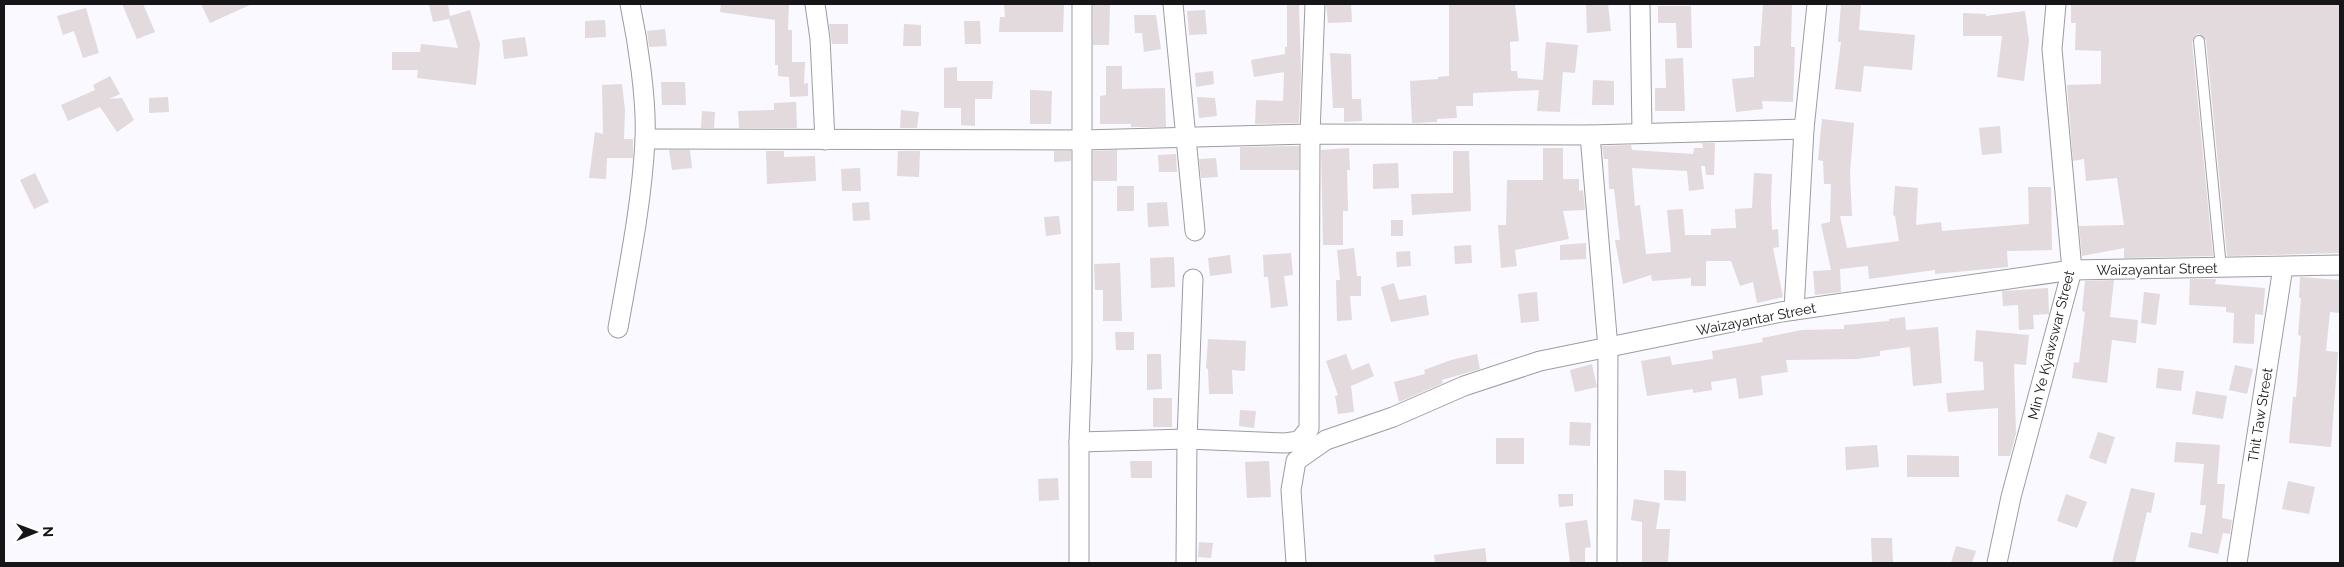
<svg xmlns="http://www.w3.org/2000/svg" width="2344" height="567" font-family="Raleway,sans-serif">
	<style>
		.building { fill: #e2dadc }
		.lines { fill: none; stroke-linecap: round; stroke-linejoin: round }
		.lane-casing { stroke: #9c9ca2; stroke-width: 12 }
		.street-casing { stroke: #9c9ca2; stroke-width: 21 }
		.lane { stroke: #fff; stroke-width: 10 }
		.street { stroke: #fff; stroke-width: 19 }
		.labels { text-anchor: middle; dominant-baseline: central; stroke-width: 4.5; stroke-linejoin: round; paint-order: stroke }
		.street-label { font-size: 14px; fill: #161619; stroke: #fff }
	</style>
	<rect width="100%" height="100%" fill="#f9f9ff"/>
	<g class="building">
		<path d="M122,4h21l12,28 -18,7z"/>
		<path d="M201,4h51l-42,19z"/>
		<path d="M429,4h19l2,12 20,-6 10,34 -4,41 -59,-7 1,-8h-26v-18h28l1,-8 37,4 -9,-29 -16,3z"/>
		<path d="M721,4h68l-1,26h4v32h13l-1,22 4,-1v13l-18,1 -1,-20 -11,-1v-11h-3v-45l-55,-8z"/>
		<path d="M1004,4h60l-1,28h-64l1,-15h5z"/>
		<path d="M1093,4h17l-1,41h-16z"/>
		<path d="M1287,4h12l2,69 -2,50 -44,1 1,-24 27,1 1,-29 -30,5 -3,-17 34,-6v-7h2z"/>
		<path d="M1326,4h25l1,18 -24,1z"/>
		<path d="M1449,4h66l4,37 -9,1 1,29h6l1,7 25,2 3,-38 32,3 -3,28 -12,-1 -3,40 -23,-1 2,-21 -66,3v13h-17l1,12 -20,1v3l-25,1 -2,-42 28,-2v-2l11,-1z"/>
		<path d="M1586,4h22l3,27 -24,2z"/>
		<path d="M1763,4h29l-1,43h4l-2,55 -31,-1 1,8 -27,3 -4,-33 22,-2v-31h6z"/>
		<path d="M1841,4h20l-2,26 56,5 -3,35 -48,-4 -3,26 -26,-3 6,-47h-3z"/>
		<path d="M2071,4h269v249l-113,3 -21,-216 -7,-6 -4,2 -3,6 21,214 -89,2v-10l-42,8 -3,-30 45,-1 -7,-47 -31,3 -2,-22 -11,2 -6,-76 34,-1v-33l-26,-1 1,-27h-5z"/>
		<path d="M1658,6h33l1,42h-15l-1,-25h-18z"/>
		<path d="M86,8l13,45 -16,5 -9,-27 -11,4 -6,-19z"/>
		<path d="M1205,10l2,24 -18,1 -2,-24z"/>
		<path d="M2025,11l4,30 -5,40 -27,-4 5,-41h-39v-23l23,1v2z"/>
		<path d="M1134,15h22l5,34 -17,3 -2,-19h-7z"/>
		<path d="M605,20l1,17 -21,1v-17z"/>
		<path d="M964,21h16l1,23h-16z"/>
		<path d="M829,24h19v20h-16z"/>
		<path d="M904,24l17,1v21h-18z"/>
		<path d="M665,29l2,17 -18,1 -2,-16z"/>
		<path d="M525,37l3,19 -24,3 -2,-19z"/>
		<path d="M1330,53l21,1 1,45h9l1,22 -18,1v-14h-11z"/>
		<path d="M1683,58l2,53h-30v-23h11l-1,-29z"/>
		<path d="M1106,66h16v23l43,-1 1,39h-35v-3h-31v-28l6,-1z"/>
		<path d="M957,67v14h36l-1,18h-17v27l-14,-1v-17h-17v-40z"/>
		<path d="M1213,71l1,13 -18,3 -1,-14z"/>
		<path d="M110,76l10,18 -11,5 13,-1 12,22 -17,12 -17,-25 -32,14 -7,-16 34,-15 -2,-5z"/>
		<path d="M1593,80l21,1v24h-22z"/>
		<path d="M661,82h24l1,23h-24z"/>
		<path d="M622,84l3,26 -1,29h9v19h-26l-1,21 -17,-1 6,-46 8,2 -1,-49z"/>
		<path d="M1030,90l22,1 -1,33h-21z"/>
		<path d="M168,97l1,15 -20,1v-15z"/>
		<path d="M1197,97l18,1 2,18 -18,2z"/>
		<path d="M796,102l1,26h-58l-1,-17 36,-1v-7z"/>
		<path d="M901,110l18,2 -2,16h-17z"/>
		<path d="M702,111l13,1 -1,16h-13z"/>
		<path d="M1822,119l32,4 -4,50 2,43h-12l7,32 52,-7 -4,-25 -2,-1 2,-29 23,2 -2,37 25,-3 1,9 86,-7 1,-1 -1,-36h23l1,63 -45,1 1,16 -73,7v-4l-66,9 -1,-13 -28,3 1,23 -26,3 -2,-24 18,-1 -10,-46 9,-2 1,-38h-7l-1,-23 -5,-1z"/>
		<path d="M2000,126l2,27 -20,2 -3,-27z"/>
		<path d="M1702,143h13l-1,32h-8l-1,-9h-4l3,23 -15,2 -2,-20 -55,-3 3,38 5,-1 6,49 25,-2 -4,-42 16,-1 2,26h26v-6l25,-1 -1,-19 17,-1 2,-35 18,1 -1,29 1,27 6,-1 1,18 -6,1 10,49 -26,6 -4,-21 -13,4 -9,-25h-25v25h-15v-8l-39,3 -1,-6 -28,9 -8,-44h5l-6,-51h-5l-1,-30h-4l-2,-13 29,-1 1,5 61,4 1,-6h9z"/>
		<path d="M1299,146v24h-59v-23z"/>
		<path d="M1349,148l1,22h-3l1,41h-5v34h-20l-2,-95z"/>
		<path d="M1543,148h20v31h16v12l4,-1 2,20 -22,1 6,28 -54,11 2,16 -16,2 -3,-43h8l1,-45h36z"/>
		<path d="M669,150h21l2,18 -20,2z"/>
		<path d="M1117,150v31h-24v-30z"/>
		<path d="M766,151h18v6l31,-1 1,25 -49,3z"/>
		<path d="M898,151h22l-1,26 -22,-1z"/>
		<path d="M1054,151h17v10l-17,1z"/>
		<path d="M1453,151h16l2,60 -59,4 -1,-21 42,-1z"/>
		<path d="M1176,154l1,18h-18l-1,-17z"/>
		<path d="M1216,158l2,19 -17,1 -2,-19z"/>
		<path d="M1398,163l1,25 -26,1v-25z"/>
		<path d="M860,168l1,23h-19l-1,-22z"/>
		<path d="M35,173l14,29 -15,7 -14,-29z"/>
		<rect x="1117" y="186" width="17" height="25"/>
		<path d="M869,202l1,18 -17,1 -1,-18z"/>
		<path d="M1167,202l2,24 -21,1 -1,-24z"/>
		<path d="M1059,216l2,18 -15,2 -2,-19z"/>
		<rect x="1391" y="220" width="12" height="16"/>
		<path d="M1586,243v16l-26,1v-15z"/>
		<path d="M1471,245l1,18 -17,1 -1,-18z"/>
		<path d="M1354,248l3,28h4v20h-11l2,24 -15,1 -1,-41h4l-3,-30z"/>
		<path d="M1410,251l1,15 -14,1 -1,-15z"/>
		<path d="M1291,253l2,22 -9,1 4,30 -17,2 -3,-31h-4l-1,-22z"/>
		<path d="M1230,255l2,18 -22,3 -2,-18z"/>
		<path d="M1174,257l1,30 -24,1 -1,-30z"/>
		<path d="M1120,263l2,58h-19v-31h-8l-1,-26z"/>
		<path d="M2300,277l40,3v33l-10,-1 -4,39 12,1 -7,95 -42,-4 4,-46h3l5,-61 -3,-1 3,-37h-2z"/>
		<path d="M2190,279h26l-1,5 50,4 -2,27 -8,-1 -1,30 -21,-1 1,-30 -8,-1v-5l-37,-2z"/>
		<path d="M2114,280l-4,37 28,3 -2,23 -24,-3 -5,43 -35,-5 2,-16 5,1 6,-51 -3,-1 3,-30z"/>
		<path d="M1394,283l5,17 27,-5 3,20 -38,7 -10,-35z"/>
		<path d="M2048,288l1,26 -16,1 1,14 -15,1 -1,-25 -15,1 -1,-15z"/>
		<path d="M1537,292l2,29 -18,2 -3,-29z"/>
		<path d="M2144,292l16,2 -4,31 -15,-2z"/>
		<path d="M1905,317l1,13 32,-3 4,56 -29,3 -3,-39 -30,4v5l-24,3 -70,1 2,12 -27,4 2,19 -24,4 -3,-21 -25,4 1,8 -19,3v-4l-46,7 -6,-35 29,-5 2,9 41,-6 -1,-8 51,-9 -1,-4 40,-8 42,-1v-4l45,-4v-2z"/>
		<path d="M1976,330l53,5 -3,30 -12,-1 2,69 -6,23h-12v-48l-50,4 -2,-19 38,-3 -1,-28 -9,-1z"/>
		<path d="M1115,332h19v18h-18z"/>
		<path d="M1208,339l38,2 -1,30 -13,-1 1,24h-24l-1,-25 -2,-1z"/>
		<path d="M1147,354h14l1,35 -15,1z"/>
		<path d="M1346,354l6,16 17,-7 5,13 -23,10 3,26 -16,2 -3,-18 3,-1 -12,-34z"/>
		<path d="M1477,354l3,15 -38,11 1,3 -44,19 -5,-20 31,-8 -1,-4 27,-10z"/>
		<path d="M1592,364l5,23 -22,5 -5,-22z"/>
		<path d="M2235,365l18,4 -6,25 -18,-4z"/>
		<path d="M2158,368l26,3 -3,20 -25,-3z"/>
		<path d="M2196,391l31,5 -4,23 -31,-5z"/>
		<rect x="1153" y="398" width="19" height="29"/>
		<path d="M1240,410l16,1 -2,17 -15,-2z"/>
		<path d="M1570,422l21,1 -1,23 -21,-1z"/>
		<path d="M2098,432l17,5 -9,27 -17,-6z"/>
		<rect x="1496" y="438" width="28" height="26"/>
		<path d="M2176,442l44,3 -3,39h8l-3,34 10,2 -2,14 -7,-1 -5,21 -30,-7 3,-15 11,2 4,-29h-6l4,-41 -30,-2z"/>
		<path d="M1877,445l2,22 -33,3 -1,-23z"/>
		<path d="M1907,455l52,1v21h-52z"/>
		<path d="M1130,461h22v17h-21z"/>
		<path d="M1269,461l2,36 -24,1 -2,-36z"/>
		<path d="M1664,470l22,1v30l-22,-1z"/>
		<path d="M1058,478l1,22 -20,1 -1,-22z"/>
		<path d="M2288,481l27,6 -6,27 -27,-5z"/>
		<path d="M2131,488l24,5 -4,20 -4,-1 -12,51h-23z"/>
		<path d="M1558,494h15v12l-14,1z"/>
		<path d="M2066,494l21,8 -10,26 -20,-7z"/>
		<path d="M1634,499l26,4 -4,26h14l-2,34h-26v-41l-11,-2z"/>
		<path d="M1587,520l4,27 -6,1v15h-15l-5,-40z"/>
		<path d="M1871,538h21l1,25h-21z"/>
		<path d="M1199,542l14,1 -2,15 -13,-1z"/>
		<path d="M1956,546l20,5 -4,12h-21z"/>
		<path d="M1485,548l2,15h-52l-1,-8z"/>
	</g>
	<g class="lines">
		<g class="lane-casing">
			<path id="lane" d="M2199,41l22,227"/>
		</g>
		<g class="street-casing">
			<g id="street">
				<path d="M815,4l5,35 5,101"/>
				<path d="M1173,4l22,227"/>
				<path d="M1640,4l2,129"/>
				<path d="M645,139l438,1 227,-6 280,1"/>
				<path d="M1794,310l10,-181 13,-125"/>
				<path d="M618,328c11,-62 24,-126 27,-188 2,-39 -7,-98 -15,-136"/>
				<path d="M1079,442l108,-3 98,4 14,-2 10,-12 1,-295 5,-130"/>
				<path d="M1079,563v-121l3,-83v-355"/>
				<path d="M1186,563l1,-124 6,-160"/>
				<path d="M1296,563l-5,-73 5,-29 30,-21 67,-23 71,-31 76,-25 241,-49 291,-42 268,-5"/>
				<path d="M1607,563l1,-215 -18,-213 214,-6"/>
				<path d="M1997,563l14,-66 61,-227 -20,-221 4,-45"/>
				<path d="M2237,563l46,-296"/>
			</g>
		</g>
		<use href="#lane" class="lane"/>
		<use href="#street" class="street"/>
	</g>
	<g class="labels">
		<g class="street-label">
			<text transform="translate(2157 269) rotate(-1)">Waizayantar Street</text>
			<text transform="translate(1756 319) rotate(-11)">Waizayantar Street</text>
			<text transform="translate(2051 345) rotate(-76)">Min Ye Kyawswar Street</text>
			<text transform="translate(2260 415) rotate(-81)">Thit Taw Street</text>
		</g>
	</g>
	<rect width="2344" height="567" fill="none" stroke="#161619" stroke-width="10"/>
	<g transform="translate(35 532) rotate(89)" stroke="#ffffff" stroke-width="4" paint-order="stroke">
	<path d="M0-4L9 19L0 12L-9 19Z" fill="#161619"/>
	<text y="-8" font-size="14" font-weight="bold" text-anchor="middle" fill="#161619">N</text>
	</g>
</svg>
